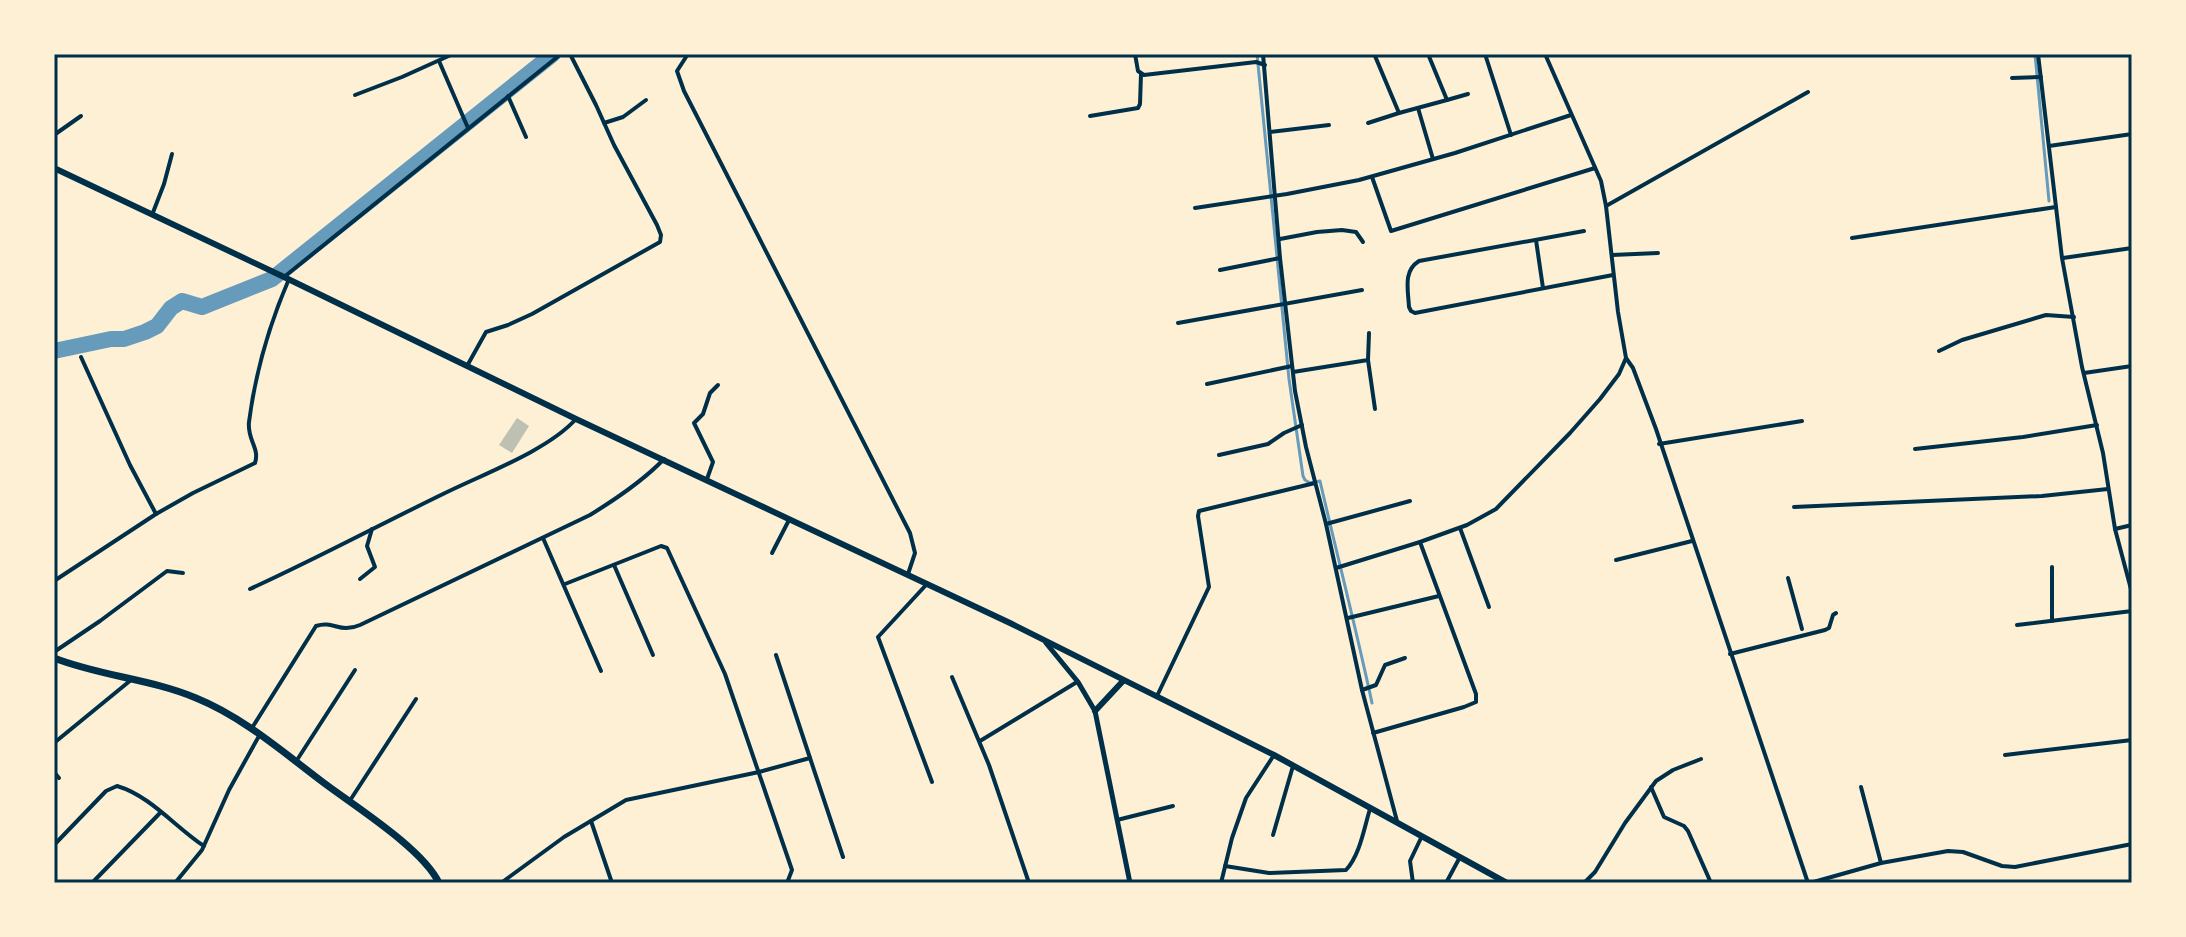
<svg xmlns="http://www.w3.org/2000/svg" width="2186" height="937" font-family="'Fira Sans Condensed',sans-serif">
	<style>
		.lines { fill: none; stroke-linecap: round; stroke-linejoin: round }
		.stream { stroke: #669bbc; stroke-width: 3 }
		.river { stroke: #669bbc; stroke-width: 16 }
		.building { fill: #bec0b2 }
		.minor { stroke: #003049; stroke-width: 4 }
		.tertiary { stroke: #003049; stroke-width: 5 }
		.primary { stroke: #003049; stroke-width: 6 }
		.trunk { stroke: #003049; stroke-width: 7 }
		.neatline { fill: none; stroke: #003049; stroke-width: 3 }
	</style>
	<rect width="100%" height="100%" fill="#fdf0d5"/>
	<g class="lines">
		<g class="stream">
			<path d="M1257,54l32,325 14,97 2,4 5,3 10,-2c17,74 36,147 52,222"/>
			<path d="M2035,54l14,147"/>
		</g>
		<path class="river" d="M54,351l57,-12h13l21,-7 12,-6 14,-18 11,-7 20,6 70,-28 281,-225"/>
	</g>
	<path class="building" d="M517,418l12,8 -17,27 -13,-8z"/>
	<g class="lines">
		<g class="minor">
			<path d="M686,54v3l-9,14 7,20 226,442 5,20 -7,21"/>
			<path d="M1135,54l3,17 6,4 112,-13 9,3"/>
			<path d="M1263,54l17,204 15,133 11,56 20,77 36,166 35,131"/>
			<path d="M1428,54l19,46 21,-6"/>
			<path d="M1485,54l26,81"/>
			<path d="M1545,54l56,127 5,25 12,106 8,46 7,10 23,61 152,454"/>
			<path d="M2038,54l24,204 20,109 21,86 12,76 17,64"/>
			<path d="M1375,56l24,57 48,-13"/>
			<path d="M439,61l29,67"/>
			<path d="M2012,78l29,-1"/>
			<path d="M355,95l47,-18 51,-23"/>
			<path d="M508,96l18,41"/>
			<path d="M1418,108l15,51"/>
			<path d="M1090,116l48,-8 2,-4 1,-30"/>
			<path d="M604,123l19,-6 23,-17"/>
			<path d="M1368,123l31,-10"/>
			<path d="M1270,132l59,-7"/>
			<path d="M54,135l27,-19"/>
			<path d="M2049,146l83,-12"/>
			<path d="M1372,177l19,54 204,-63"/>
			<path d="M1606,206l202,-114"/>
			<path d="M1195,208l92,-14 72,-14 96,-27 116,-38"/>
			<path d="M152,215l12,-31 8,-30"/>
			<path d="M1584,231l-165,30c-16,10 -11,28 -10,46l2,4 4,2 198,-38"/>
			<path d="M1852,238l204,-31"/>
			<path d="M1280,239l37,-7 25,-2 14,2 7,10"/>
			<path d="M1536,240l7,48"/>
			<path d="M1612,255l46,-2"/>
			<path d="M2063,258l69,-10"/>
			<path d="M1220,270l60,-12"/>
			<path d="M284,277l277,-223"/>
			<path d="M1178,323l184,-33"/>
			<path d="M1939,351l23,-11 84,-25 28,2"/>
			<path d="M81,357l49,108 26,49"/>
			<path d="M1368,360l7,49"/>
			<path d="M467,366l19,-34 22,-7 24,-11 128,-72 1,-7 -4,-10 -43,-80 -18,-40 -26,-51"/>
			<path d="M1293,372l75,-12 1,-27"/>
			<path d="M2084,373l48,-7"/>
			<path d="M1207,384l85,-18"/>
			<path d="M1659,444l143,-23"/>
			<path d="M1915,449l108,-12 74,-12"/>
			<path d="M1219,455l49,-11 16,-11 18,-8"/>
			<path d="M707,479l6,-17 -19,-39 9,-9 7,-21 8,-8"/>
			<path d="M1794,507l248,-11 66,-7"/>
			<path d="M1326,524l84,-23"/>
			<path d="M1460,528l29,79"/>
			<path d="M2115,529l17,-4"/>
			<path d="M543,538l58,133"/>
			<path d="M772,553l17,-33"/>
			<path d="M1616,560l76,-19"/>
			<path d="M614,565l39,90"/>
			<path d="M1336,568l84,-26 47,-17 29,-16 74,-76 30,-34 19,-25 7,-16"/>
			<path d="M1788,578l14,51"/>
			<path d="M360,579l15,-12 -8,-21 5,-17"/>
			<path d="M54,581l102,-67 37,-21 62,-30c5,-15 -8,-23 -6,-41 6,-47 21,-99 40,-143"/>
			<path d="M565,584l96,-38 6,2 58,126 67,196 -5,13"/>
			<path d="M926,585l-48,52 54,145"/>
			<path d="M250,589c66,-30 129,-64 193,-95 40,-20 104,-43 133,-75"/>
			<path d="M1348,618l91,-22"/>
			<path d="M2052,621v-54"/>
			<path d="M2017,625l115,-14"/>
			<path d="M54,652l46,-31 67,-50 16,2"/>
			<path d="M1730,654l95,-24 4,-2 4,-13 3,-2"/>
			<path d="M952,677l37,88 40,118"/>
			<path d="M1362,690l14,-5 9,-20 20,-7"/>
			<path d="M1157,696l52,-109 -11,-71 1,-5 116,-28"/>
			<path d="M252,728l64,-102c18,-6 23,8 44,-1l230,-110c26,-16 53,-34 74,-56"/>
			<path d="M1373,733l91,-26 12,-5v-8l-56,-152"/>
			<path d="M980,741l97,-59"/>
			<path d="M54,743l77,-63"/>
			<path d="M2005,755l127,-15"/>
			<path d="M810,758l33,99"/>
			<path d="M297,760l58,-90"/>
			<path d="M54,772l5,6"/>
			<path d="M1651,787l13,30 20,9 4,5 23,52"/>
			<path d="M1861,787l20,76"/>
			<path d="M349,802l67,-103"/>
			<path d="M1117,820l56,-14"/>
			<path d="M591,821l21,62"/>
			<path d="M1273,835l20,-69"/>
			<path d="M54,845l52,-54 11,-5c34,10 59,42 87,60"/>
			<path d="M1225,866l44,7 77,-3c14,-15 18,-42 24,-61"/>
			<path d="M92,883l68,-70"/>
			<path d="M175,883l27,-33 27,-60 30,-54"/>
			<path d="M501,883l63,-46 62,-37 133,-28 51,-14 -34,-103"/>
			<path d="M1221,883l11,-45 14,-40 28,-43"/>
			<path d="M1413,883l-3,-22 12,-25"/>
			<path d="M1446,883l14,-26"/>
			<path d="M1584,883l11,-11 30,-49 31,-42 17,-11 28,-11"/>
			<path d="M1810,883l71,-20 67,-12 15,1 39,14 13,1 117,-23"/>
		</g>
		<path class="tertiary" d="M1046,643l32,39 17,29 35,172"/>
		<g class="primary">
			<path d="M54,168l230,109 292,142 434,204 264,132 233,128"/>
			<path d="M1095,711l28,-30"/>
		</g>
		<path class="trunk" d="M54,658c46,18 97,21 142,40 47,19 88,55 128,85 32,24 99,66 115,100"/>
	</g>
	<rect width="2186" height="937" fill="none" stroke="#fdf0d5" stroke-width="112"/>
	<rect x="56" y="56" width="2074" height="825" class="neatline"/>
</svg>
